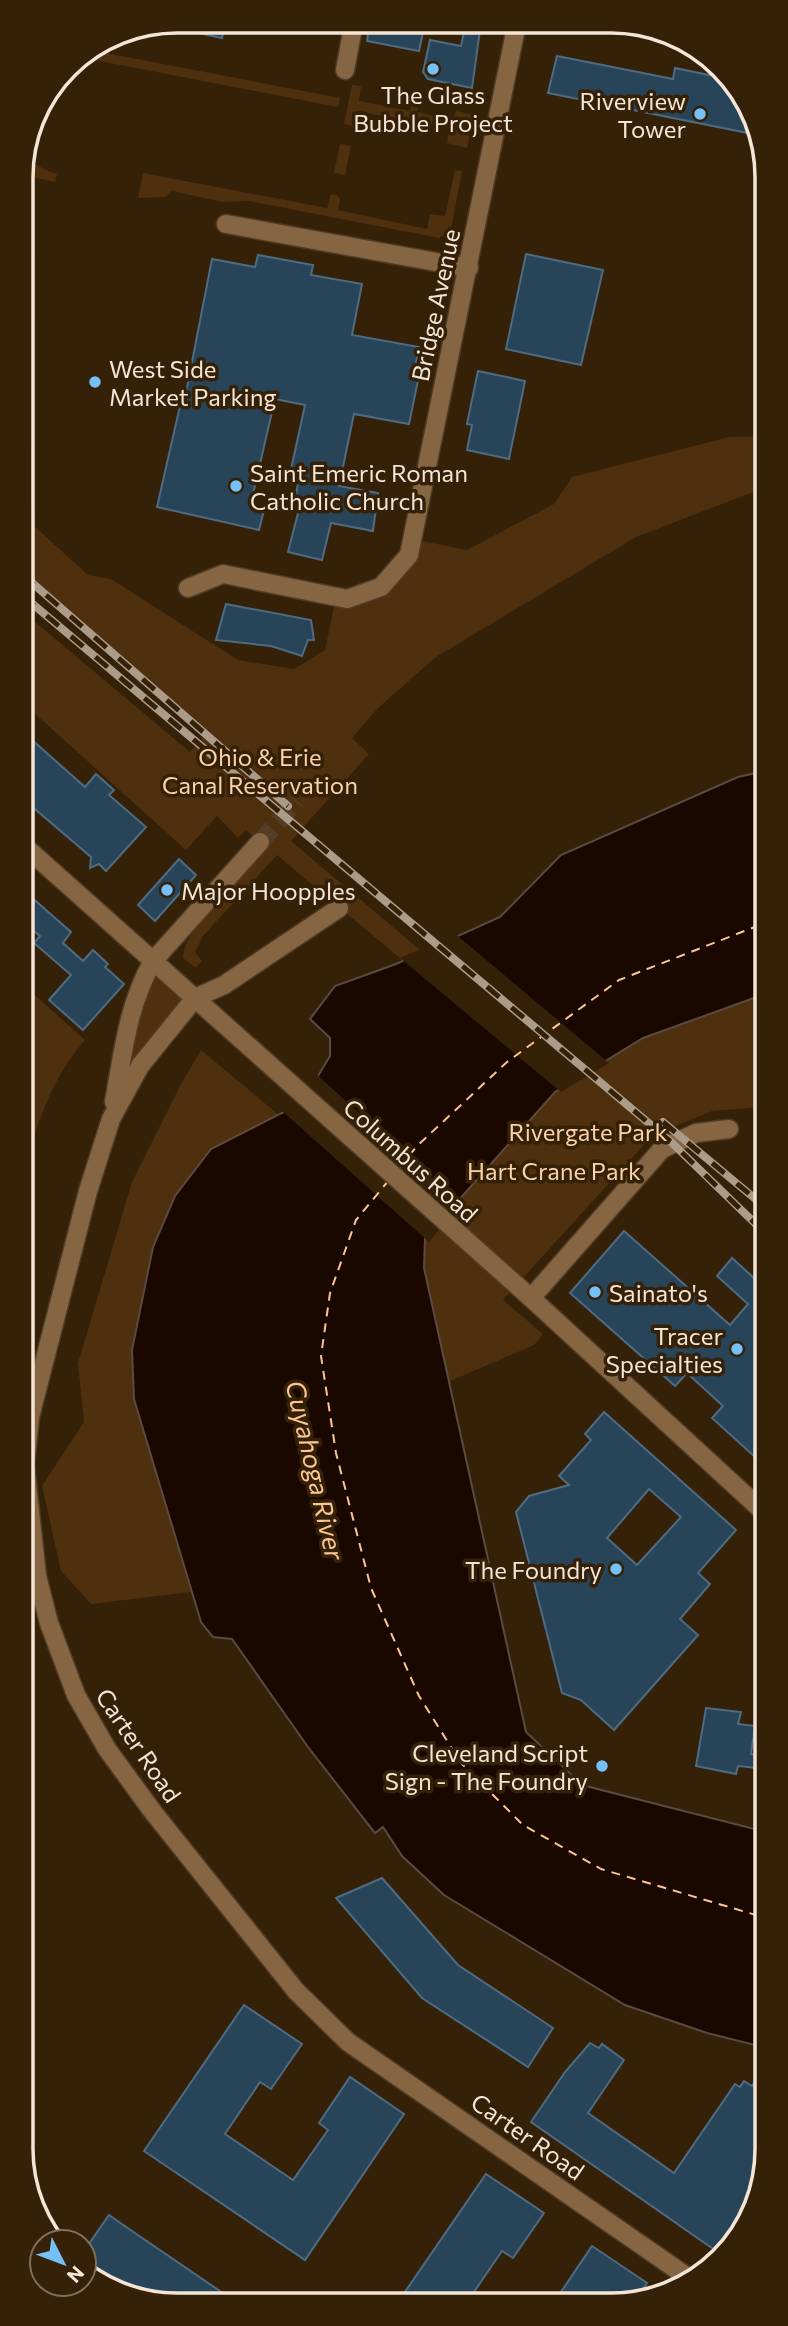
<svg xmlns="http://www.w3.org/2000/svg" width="788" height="2326" font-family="Commissioner,sans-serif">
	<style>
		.green { fill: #4e300e }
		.water { fill: #1a0700; stroke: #5b4a40; stroke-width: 2 }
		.pier { fill: #352008 }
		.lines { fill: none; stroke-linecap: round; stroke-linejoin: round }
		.ferry { stroke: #fcc692; stroke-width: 2; stroke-dasharray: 9 7; stroke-linecap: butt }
		.building { fill: #284459; stroke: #4e6b81; stroke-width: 2; fill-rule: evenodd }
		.minor-tunnel { stroke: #523e27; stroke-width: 18; stroke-dasharray: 18 9; stroke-linecap: butt }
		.minor-casing { stroke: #503c25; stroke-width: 21 }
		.minor { stroke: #866543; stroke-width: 18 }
		.rail-casing { stroke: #ad9b8a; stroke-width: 8 }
		.rail { stroke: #352008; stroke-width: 5; stroke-dasharray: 16; stroke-linecap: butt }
		.poi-dot { fill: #75c0f6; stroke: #352008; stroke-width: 2.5 }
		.labels { text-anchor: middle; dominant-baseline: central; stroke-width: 7; stroke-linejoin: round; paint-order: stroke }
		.poi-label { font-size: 24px; fill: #f4e5d7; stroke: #352008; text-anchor: end }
		.street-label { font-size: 24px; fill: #f4e5d7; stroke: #352008 }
		.park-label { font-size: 24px; fill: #fad2ab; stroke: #352008 }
		.water-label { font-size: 26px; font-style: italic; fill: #fcc692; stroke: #352008 }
		.rim { fill: none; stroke: #f4e5d7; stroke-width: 3.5 }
	</style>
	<rect width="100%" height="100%" fill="#352008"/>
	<g class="green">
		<path d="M90,50l250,48 -2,9 -259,-50z"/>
		<path d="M352,85l9,1 -2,15 51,10 3,-13 7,1 -3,13 36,8 3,-9 17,4 -6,33 -20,-5 2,-14 -92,-18 -4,15 -9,-2z"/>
		<path d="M340,144l11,2 -6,29 -11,-2z"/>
		<path d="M23,160c13,2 21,11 34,14l-2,8 -34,-7z"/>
		<path d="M455,170l7,1 -11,59 -12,8 -190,-37 -27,1 -50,-11 -6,6 -28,1 5,-25 184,35 4,-14 6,1 3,4 -2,11 89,19 3,-15 15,2z"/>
		<path d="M764,436v52l-128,49 -200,120 -58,51 -26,30 17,16 -78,87 283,239 69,-42 122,-44v113l-53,4 -60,25 -149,164 40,34 -9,11 -86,37 -24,-114 1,-30 132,-148 -280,-235 -74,81 -8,16 7,9 -6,7 -13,-10c0,-27 62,-91 81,-113l-18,-15 -8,8 -21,-22 -31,34 -164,-148v-91l168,141 15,-17 -183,-161v-59l66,60 23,4 127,81 56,9 31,-19 11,-53 27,-2 49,-56 55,11 87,-46 18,-27 157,-40z"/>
		<path d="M153,961l42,37 -83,114z"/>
		<path d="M22,984l63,56c-34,39 -50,87 -62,138z"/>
		<path d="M201,1050l78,65 -68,34 -58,98 -21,103 2,49 57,193 -100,12 -30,-33 -19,-85 42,-64 -6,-59 54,-181 49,-98z"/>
	</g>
	<path class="water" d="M765,771v223l-122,44 -88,54 -130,146 -1,30 102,464 56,53 184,47 1,216 -60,-15 -82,-28 -181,-110 -42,-39 -19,-29 -8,6 -67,-86 -76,-108 -19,-2 -12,-15 -67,-223 -2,-49 21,-103 22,-51 36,-47 73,-37 34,-36 12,-20v-18l-20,-19 25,-33 61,-22 104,-47 61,-62 177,-78z"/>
	<g class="pier">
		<path d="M456,934l3,3 150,126 -48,29 -161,-134z"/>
		<path d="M316,1074l144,130 -31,38 -148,-132z"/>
	</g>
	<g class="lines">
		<g class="ferry">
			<path d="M399,1168l18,-22 90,-84 112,-82 146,-57"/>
			<path d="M389,1180l-33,40 -26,73 -9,63 15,97 35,135 48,108 42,67 62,62 78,44 165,49"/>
		</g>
	</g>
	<g class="building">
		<path d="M205,21h21l-4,17 -19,-4z"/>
		<path d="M370,22l55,1 -6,28 -52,-10z"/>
		<path d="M466,23h15l-9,65 -44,-9 -5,-7 7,-32 31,6z"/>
		<path d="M557,56l116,23 2,-11 53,11 30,56 -210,-42z"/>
		<path d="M526,254l77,16 -22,95 -75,-16z"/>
		<path d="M258,255l55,10 -2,10 51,9 -10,51 67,12 -6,32 5,1 -9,44 -55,-10 -15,72 39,7 -5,38 -42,-8 -9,37 -34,-8 11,-43 -5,-1 5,-32 -9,-2 15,-69 -30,-6 -25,108 14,3 -5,20 -102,-23 25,-110 3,1 27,-139 43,8z"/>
		<path d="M478,371l47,10 -16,78 -42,-9 5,-25 -5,-1z"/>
		<path d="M226,604l85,16 3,20h-6l-6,16 -31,-10 -55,-6z"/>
		<path d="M22,731l63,56 11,-13 18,16 -5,5 37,32 -40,44 -7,-7 -9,4 1,-11 -69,-59z"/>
		<path d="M179,859l17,16 -41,46 -17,-16z"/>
		<path d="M22,889l49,43 -8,11 20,18 10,-11 15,14 -3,3 19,17 -41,46 -34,-30 22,-25 -37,-32 6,-7 -18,-15z"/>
		<path d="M624,1231l106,94 18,-21 -31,-28 15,-18 33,30 1,179 -54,-49 11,-12 -36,-33 -12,13 -105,-93z"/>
		<path d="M604,1412l132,118 -38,43 12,11 -30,35 18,16 -84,95 -33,-30 -19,-7 -46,-181 13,-16 40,-11 -10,-9 32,-36 -6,-6zM649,1489l32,28 -44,48 -30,-27z"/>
		<path d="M706,1708l35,4 -3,12 17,2 -4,28 15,3v12l-28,-3 -2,8 -40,-8z"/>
		<path d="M382,1878l76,87 95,63 -25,39 -106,-69 -86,-100z"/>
		<path d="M244,2005l58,39 -31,45 -11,-7 -35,52 68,46 35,-50 -9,-7 31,-46 54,37 -99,146 -161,-109z"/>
		<path d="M590,2043l9,5 3,-4 22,16 -36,53 86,60 61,-89 5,3 4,-6 8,5 3,-5 12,8v69l-39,93 -6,4 -191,-133 34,-50z"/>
		<path d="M486,2174l58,39 -31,45 -11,-7 -35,51h-69z"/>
		<path d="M109,2215l23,16 104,71h-89l-63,-34v-17z"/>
		<path d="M592,2246l55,37 -13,19h-59l-14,-10z"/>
	</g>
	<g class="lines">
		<path class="minor-tunnel" d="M260,842l37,-41"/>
		<g class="minor-casing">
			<g id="minor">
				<path d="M345,70l9,-48"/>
				<path d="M226,224l243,44"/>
				<path d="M188,588l35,-14 124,25 34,-12 28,-32 108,-532"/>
				<path d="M22,844l509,454 235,216"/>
				<path d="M339,908l-115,77 -29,13 -55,68 -29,53 -23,72 -58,226 -5,48 12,111 12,47 27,72 31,54 46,63 143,179 52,51 338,234"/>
				<path d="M114,1102c9,-49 14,-98 39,-141l107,-119"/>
				<path d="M531,1298l131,-149 34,-16 33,-4"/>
			</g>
		</g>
		<use href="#minor" class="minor"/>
		<g class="rail-casing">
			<g id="rail">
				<path d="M22,574l266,232"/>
				<path d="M22,595l648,546 95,92"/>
				<path d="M663,1122l102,85"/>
			</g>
		</g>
		<use href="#rail" class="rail"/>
	</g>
	<g class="poi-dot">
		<circle cx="433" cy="69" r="7"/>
		<circle cx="700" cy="114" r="7"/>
		<circle cx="95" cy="382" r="7"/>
		<circle cx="236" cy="486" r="7"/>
		<circle cx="167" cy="890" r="7"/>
		<circle cx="595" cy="1292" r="7"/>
		<circle cx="737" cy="1349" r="7"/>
		<circle cx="616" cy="1569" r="7"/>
		<circle cx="602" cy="1766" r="7"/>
	</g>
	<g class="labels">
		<g class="poi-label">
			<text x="433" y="94" text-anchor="middle">The Glass<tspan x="433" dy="28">Bubble Project</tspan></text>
			<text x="686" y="100">Riverview<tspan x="686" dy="28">Tower</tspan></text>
			<text x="109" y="368" text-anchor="start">West Side<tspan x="109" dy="28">Market Parking</tspan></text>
			<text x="250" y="472" text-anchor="start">Saint Emeric Roman<tspan x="250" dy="28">Catholic Church</tspan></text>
			<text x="181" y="890" text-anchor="start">Major Hoopples</text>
			<text x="609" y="1292" text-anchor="start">Sainato's</text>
			<text x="723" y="1335">Tracer<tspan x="723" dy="28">Specialties</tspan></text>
			<text x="602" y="1569">The Foundry</text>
			<text x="588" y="1752">Cleveland Script<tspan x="588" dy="28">Sign - The Foundry</tspan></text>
		</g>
		<g class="street-label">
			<text transform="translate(435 305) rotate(-78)">Bridge Avenue</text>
			<text transform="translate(411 1160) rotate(42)">Columbus Road</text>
			<text transform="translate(139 1745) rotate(56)">Carter Road</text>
			<text transform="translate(528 2136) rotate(35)">Carter Road</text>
		</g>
		<g class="park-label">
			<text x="260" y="756">Ohio &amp; Erie<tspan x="260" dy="28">Canal Reservation</tspan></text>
			<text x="588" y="1131">Rivergate Park</text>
			<text x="554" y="1170">Hart Crane Park</text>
		</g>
		<g class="water-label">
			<text transform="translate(316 1470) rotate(77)">Cuyahoga River</text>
		</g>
	</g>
	<path d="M0 0H788V2326H0ZM177 33H611A144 144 0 0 1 755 177V2149A144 144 0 0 1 611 2293H177A144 144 0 0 1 33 2149V177A144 144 0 0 1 177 33Z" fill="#352008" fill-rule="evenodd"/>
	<path class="rim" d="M177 33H611A144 144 0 0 1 755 177V2149A144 144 0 0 1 611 2293H177A144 144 0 0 1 33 2149V177A144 144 0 0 1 177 33Z"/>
	<g transform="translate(63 2263) rotate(132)"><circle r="33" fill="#352008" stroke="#816f5b" stroke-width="2"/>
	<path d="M0-5L12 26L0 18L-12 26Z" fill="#75c0f6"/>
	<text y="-10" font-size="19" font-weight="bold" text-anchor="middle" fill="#f4e5d7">N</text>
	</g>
</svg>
